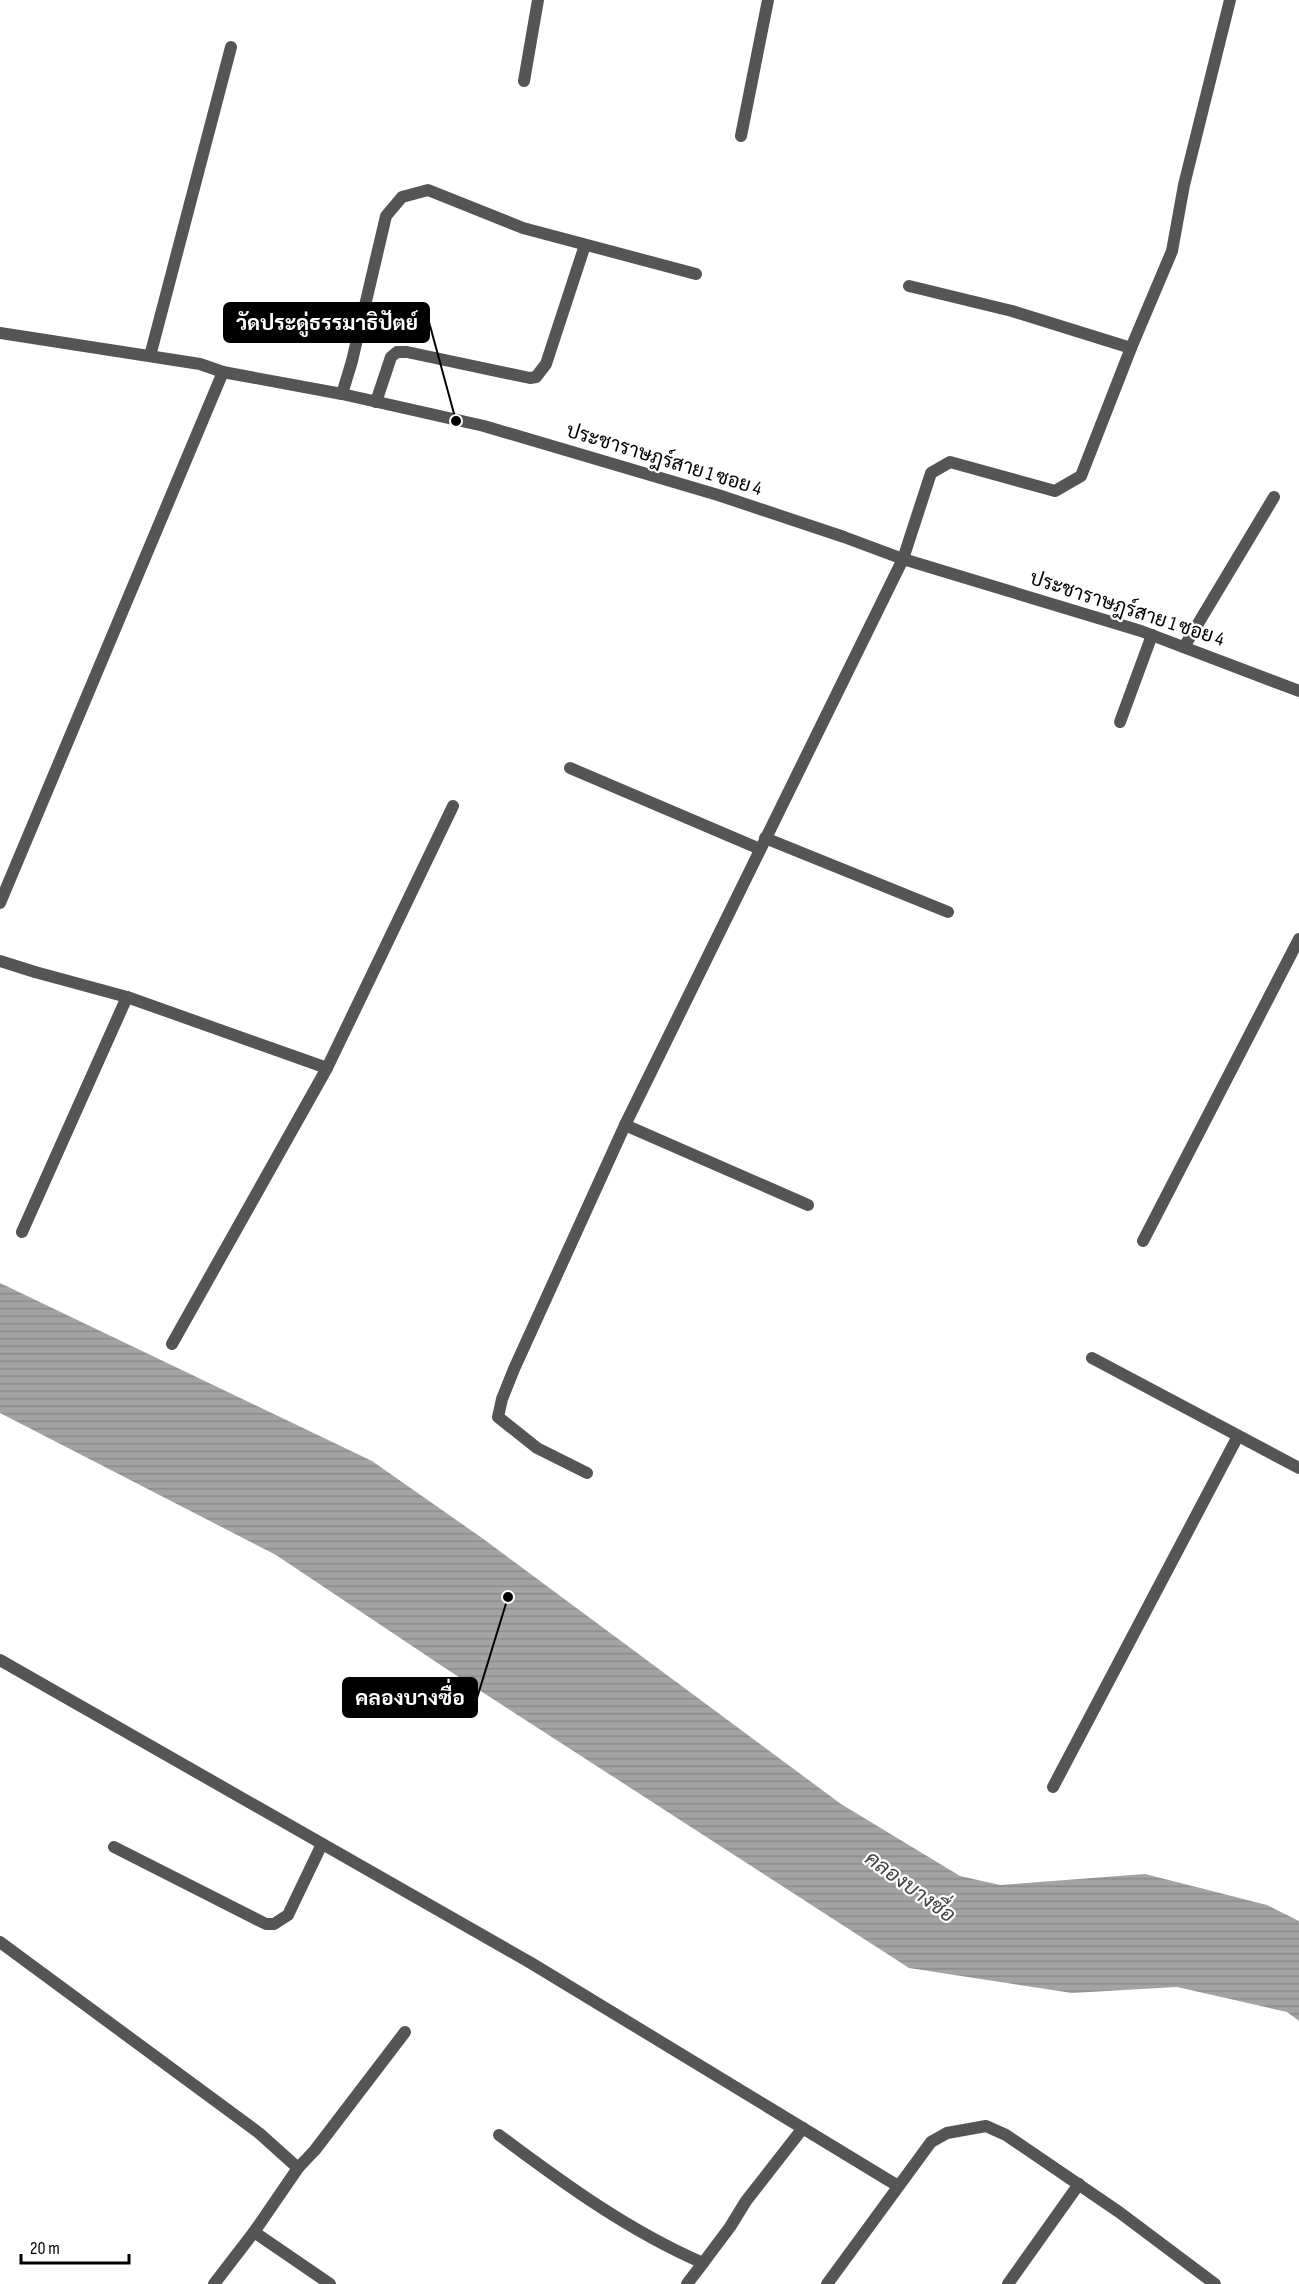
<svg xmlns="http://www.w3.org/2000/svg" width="1299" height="2284" font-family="'Sofia Sans Condensed',Sarabun,sans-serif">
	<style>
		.water { fill: url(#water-rules) }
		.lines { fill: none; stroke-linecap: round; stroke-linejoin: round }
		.lane { stroke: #555; stroke-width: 12 }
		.street { stroke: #555; stroke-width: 12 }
		.labels { text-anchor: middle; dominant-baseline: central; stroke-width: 4.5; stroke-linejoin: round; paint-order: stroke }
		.street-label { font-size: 20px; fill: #000; stroke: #fff }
		.water-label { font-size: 21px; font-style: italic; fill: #444; stroke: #fff }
		.leader { fill: none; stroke: #000; stroke-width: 2 }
		.callout-dot { fill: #000; stroke: #fff; stroke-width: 2 }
		.callout { fill: #000; stroke: #000; stroke-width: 2 }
		.callout-label { font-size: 21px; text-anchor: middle; font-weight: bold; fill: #fff }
	</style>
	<defs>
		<pattern id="water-rules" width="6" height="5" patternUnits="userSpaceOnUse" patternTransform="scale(1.5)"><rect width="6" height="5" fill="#a3a3a3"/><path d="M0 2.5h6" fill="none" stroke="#8b8b8b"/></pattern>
	</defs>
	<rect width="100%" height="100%" fill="#fff"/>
	<path class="water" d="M0,1283l372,178 110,77 359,266 119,72 40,9 145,-11 122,31 32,16v100l-12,-9 -110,-25 -105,6 -163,-25 -464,-300 -169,-113 -276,-142z"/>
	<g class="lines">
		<g class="lane">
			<path d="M524,81l14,-81"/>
			<path d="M741,136l27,-136"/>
			<path d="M150,356l81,-309"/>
			<path d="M342,394l10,-33 34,-145 16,-19 26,-7 95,38 173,46"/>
			<path d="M376,402l15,-45 6,-5h10l123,26 6,-1 10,-13 39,-119"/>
			<path d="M1184,647l90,-150"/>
			<path d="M35,972l92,25 200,71"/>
			<path d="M0,1660l531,303 367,223"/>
			<path d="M1053,1787l185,-351"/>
			<path d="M114,1847l152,77h8l14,-9 34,-71"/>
			<path d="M0,1942l259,191 39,35 -44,64 76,52"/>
			<path d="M499,2135c64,48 130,96 204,128l-16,21"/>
			<path d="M298,2168l17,-18 90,-118"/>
			<path d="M703,2263l27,-36 16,-26 57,-73"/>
			<path d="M214,2284l40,-52"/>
			<path d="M827,2284l104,-142 16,-9 39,-7 20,9 113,77 96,72"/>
			<path d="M1008,2284l71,-100"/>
		</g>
		<g class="street">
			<path d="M909,286l103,25 119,37"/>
			<path d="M0,333l200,31 23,8 119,22 142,32 234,69 126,42 59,22 238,72 158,60"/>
			<path d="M1120,722l32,-87"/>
			<path d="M570,768l190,81"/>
			<path d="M765,838l183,74"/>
			<path d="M0,903l223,-531"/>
			<path d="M0,961l35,11"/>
			<path d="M625,1125l183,80"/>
			<path d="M22,1232l105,-235"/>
			<path d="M1143,1241l156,-302"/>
			<path d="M172,1344l155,-276 126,-262"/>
			<path d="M1092,1358l207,110"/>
			<path d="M587,1473l-50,-25 -39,-31 4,-18 12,-30 111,-244 278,-566 28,-86 19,-11 105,29 26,-15 50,-128 41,-97 12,-66 46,-185"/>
		</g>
	</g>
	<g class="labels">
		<g class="street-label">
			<text transform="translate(664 460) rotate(17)">ประชาราษฎร์สาย 1 ซอย 4</text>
			<text transform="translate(1127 609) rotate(18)">ประชาราษฎร์สาย 1 ซอย 4</text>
		</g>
		<g class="water-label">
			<text transform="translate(910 1887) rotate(36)">คลองบางซื่อ</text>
		</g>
	</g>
	<path class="leader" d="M456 421L429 322M508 1597L477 1698"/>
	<g class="callout-dot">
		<circle cx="456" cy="421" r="6"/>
		<circle cx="508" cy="1597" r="6"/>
	</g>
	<g class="callout">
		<rect x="224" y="303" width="205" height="39" rx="6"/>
		<rect x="343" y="1678" width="134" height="39" rx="6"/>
	</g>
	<g class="callout-label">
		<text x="327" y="330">วัดประดู่ธรรมาธิปัตย์</text>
		<text x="410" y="1705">คลองบางซื่อ</text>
	</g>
	<path d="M21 2254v9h108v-9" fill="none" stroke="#000000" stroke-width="3"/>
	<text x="30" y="2254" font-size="18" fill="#000000" stroke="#ffffff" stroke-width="4.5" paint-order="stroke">20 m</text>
</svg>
